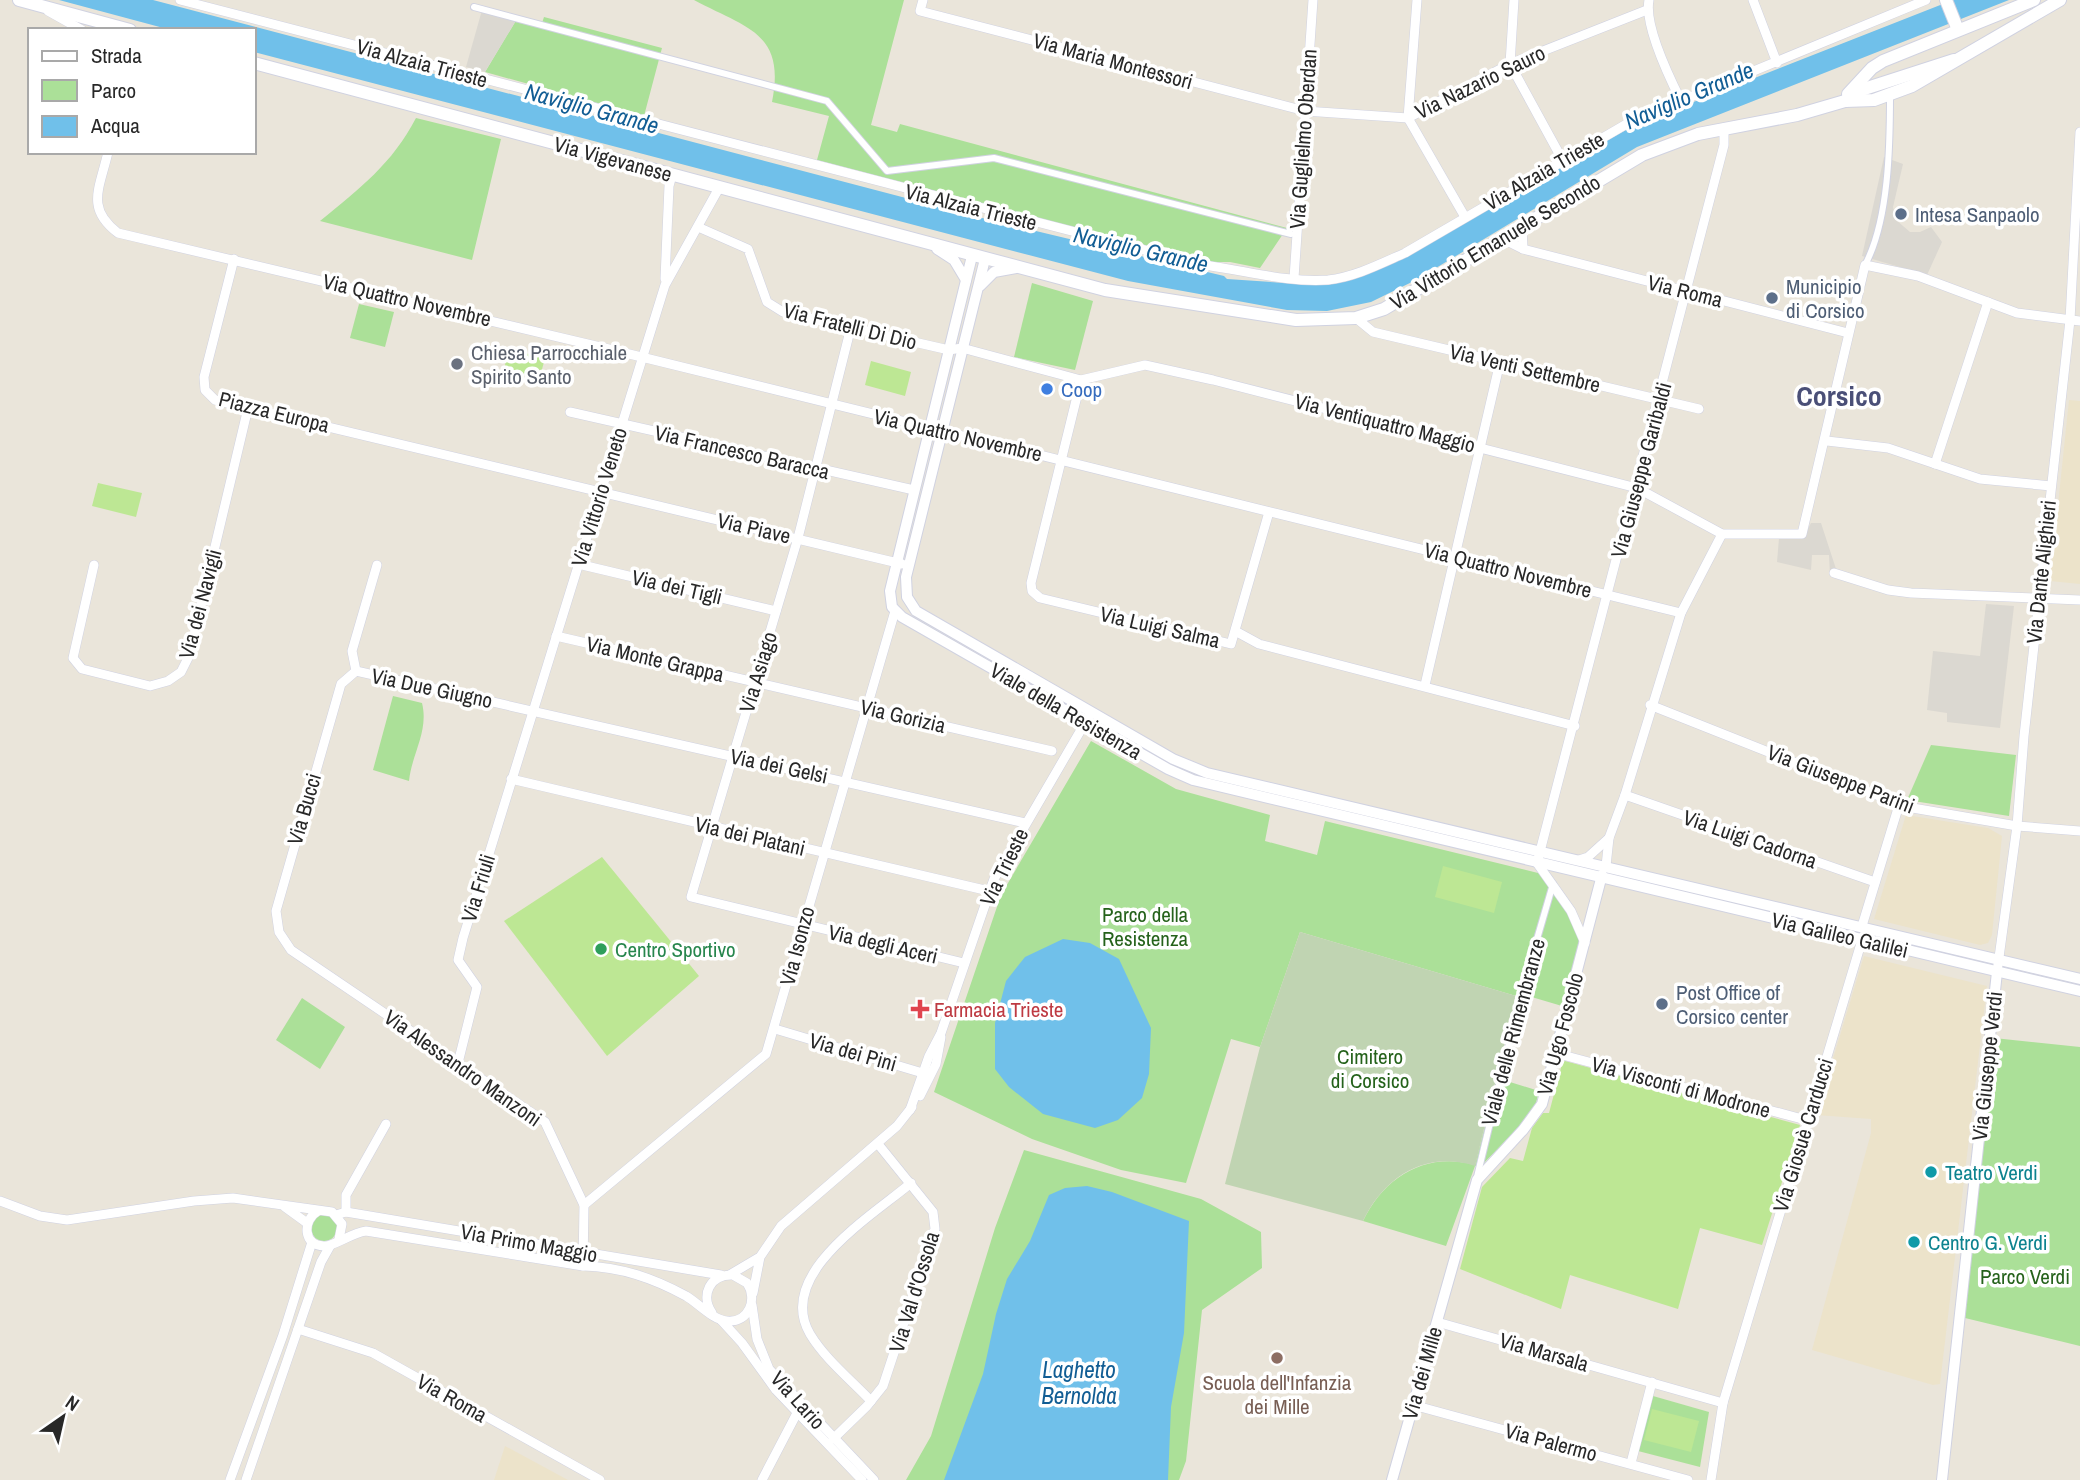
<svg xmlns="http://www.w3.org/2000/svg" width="2080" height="1480" font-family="'Archivo Narrow',sans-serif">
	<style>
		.education { fill: #ece3ca }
		.green { fill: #abe098 }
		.cemetery { fill: #c0d4b2 }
		.pitch { fill: #bde794 }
		.plaza { fill: #dbd8d1 }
		.water { fill: #70c0ea }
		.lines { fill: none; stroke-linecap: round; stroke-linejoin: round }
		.pedestrian-casing { stroke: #d0d2e1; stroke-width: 8 }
		.minor-casing { stroke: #d0d2e1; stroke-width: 10 }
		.tertiary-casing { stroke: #d0d2e1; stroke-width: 12 }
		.secondary-casing { stroke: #d0d2e1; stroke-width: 14 }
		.pedestrian { stroke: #fff; stroke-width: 6 }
		.minor { stroke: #fff; stroke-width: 9 }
		.tertiary { stroke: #fff; stroke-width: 10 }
		.secondary { stroke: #fff; stroke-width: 12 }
		.service-dot { fill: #5c6f8a; stroke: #fff; stroke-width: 2.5 }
		.worship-dot { fill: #6b7280; stroke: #fff; stroke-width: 2.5 }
		.shop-dot { fill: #3f7fe0; stroke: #fff; stroke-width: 2.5 }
		.leisure-dot { fill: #2e9e5b; stroke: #fff; stroke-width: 2.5 }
		.health-dot { fill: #e0444e; stroke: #fff; stroke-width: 2.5 }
		.culture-dot { fill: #0f9aa8; stroke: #fff; stroke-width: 2.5 }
		.education-dot { fill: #8d6e63; stroke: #fff; stroke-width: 2.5 }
		.labels { text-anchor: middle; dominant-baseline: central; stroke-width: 7; stroke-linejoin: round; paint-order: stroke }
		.street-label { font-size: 21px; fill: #282828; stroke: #fff }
		.service-label { font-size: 21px; fill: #4e5e75; stroke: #fff; text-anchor: start }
		.worship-label { font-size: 21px; fill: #5b616d; stroke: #fff; text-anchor: start }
		.shop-label { font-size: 21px; fill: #366cbe; stroke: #fff; text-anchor: start }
		.park-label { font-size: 21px; fill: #25621b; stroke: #fff }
		.leisure-label { font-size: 21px; fill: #27864d; stroke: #fff; text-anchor: start }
		.health-label { font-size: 21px; fill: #be3a42; stroke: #fff; text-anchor: start }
		.culture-label { font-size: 21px; fill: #0d838f; stroke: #fff; text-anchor: start }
		.education-label { font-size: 21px; fill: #785e54; stroke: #fff }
		.water-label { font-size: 23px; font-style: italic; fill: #115d94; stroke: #fff }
		.district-label { font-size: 28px; font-weight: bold; fill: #4a4f77; stroke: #fff }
	</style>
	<rect width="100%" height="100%" fill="#eae5da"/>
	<g class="education">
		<path d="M2069,400l11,1v183l-30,-3z"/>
		<path d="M1906,815l82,13 14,8 -10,99 -4,8 -8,2 -106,-26z"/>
		<path d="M1864,956l123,30 -47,398 -7,1 -121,-35 59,-217v-14l-55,-4z"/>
		<path d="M505,1446l63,34h-74z"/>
	</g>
	<g class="green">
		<path d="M694,0h210l-33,125 26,7 3,-8 387,104 -27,40 -30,-6h-25l-388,-102 12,-44 -57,-14c14,-70 -26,-74 -78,-102z"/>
		<path d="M518,17l24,6 2,-6 118,31 -18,68 -159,-44z"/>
		<path d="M416,118l85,21 -29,121 -152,-39c40,-33 72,-57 96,-103z"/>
		<path d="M1032,283l61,18 -18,69 -61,-13z"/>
		<path d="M359,304l35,8 -9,35 -35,-9z"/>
		<path d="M393,696l29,7c7,28 -10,50 -13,78l-36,-11z"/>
		<path d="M1091,741l85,48 94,26 -5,26 52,14 8,-34 217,53 28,43 12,30 -20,59 -44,-13 -2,3 -216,-64 -40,115 -29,-8 -45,144 -65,-13 -89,-31 -98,-47 67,-197z"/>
		<path d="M1931,745l85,10 -7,61 -102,-16z"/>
		<path d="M302,998l43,29 -25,42 -44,-29z"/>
		<path d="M1994,1038l86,9v299l-115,-28z"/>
		<path d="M1497,1078l42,13 -5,20 -51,53 -8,2 -29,80 -83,-25c21,-44 63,-70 112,-56z"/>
		<path d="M1024,1150l177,49 60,33 1,36 -60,42 -16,151 -7,19h-273l25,-44 64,-208z"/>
		<circle cx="324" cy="1228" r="13"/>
		<path d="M1653,1396l56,16 -9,55 -62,-16z"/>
	</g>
	<path class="cemetery" d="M1300,932l216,64 -41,170c-49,-16 -91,11 -112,55l-138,-37 35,-137z"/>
	<g class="pitch">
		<path d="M509,349l36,9 -5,19 -36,-8z"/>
		<path d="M871,361l40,11 -6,24 -40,-11z"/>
		<path d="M98,483l44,10 -6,24 -44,-11z"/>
		<path d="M602,857l97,119 -92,80 -103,-135z"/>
		<path d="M1443,866l59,16 -8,31 -59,-16z"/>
		<path d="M1565,1061l235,64 -38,120 -62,-17 -22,81 -108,-34 -9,34 -101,-40 22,-82 28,-29 13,3 9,-33 11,-15h6l13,-49z"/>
		<path d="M1652,1409l47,12 -8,31 -47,-12z"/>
	</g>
	<g class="plaza">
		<path d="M482,10l35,9 -32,53 -19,-5z"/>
		<path d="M1884,157l19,7 -10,43 3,13 14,12h10l11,-5 11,15 -15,33 -65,-19z"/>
		<path d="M1811,523h10l16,49 -7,3 -1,-20h-17l-1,15 -34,-8 2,-24h24z"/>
		<path d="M1986,604l28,2 -14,122 -53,-6v-9l-20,-3 6,-59 47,5z"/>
	</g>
	<g class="water">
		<path d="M59,0h94l829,218 242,58 3,3 89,6 53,-12 266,-148 318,-125h56l-372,147 -221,133 -45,22 -44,9 -40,-1 -159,-29 -874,-229v-22h-83z"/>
		<path d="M1063,939l27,4 29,16 32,69 -2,46 -7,24 -24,22 -23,8 -52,-14 -34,-27 -14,-18v-46l11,-42 19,-24z"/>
		<path d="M1087,1186l25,6 77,29 -5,112 -13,74 -3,73h-224l39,-106 13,-60 11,-35 23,-38 19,-46 16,-7z"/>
	</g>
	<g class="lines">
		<g class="pedestrian-casing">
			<g id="pedestrian">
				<path d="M474,7l353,94 60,70 107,-13 297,76"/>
				<path d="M1865,265c24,-45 25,-120 25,-170"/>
				<path d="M1477,1177l44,-183 32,-110"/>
			</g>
		</g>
		<g class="minor-casing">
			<g id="minor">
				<path d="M180,0l1023,265c41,5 84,18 125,15 27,-3 52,-16 77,-27l225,-131 296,-122"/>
				<path d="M923,0l-3,11 385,100 103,7 102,-54 137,-54"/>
				<path d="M1417,0l-9,118 57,99"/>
				<path d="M1514,0l-4,64 52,95"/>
				<path d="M1649,0c-5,25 20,77 32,101"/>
				<path d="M1753,0l24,63"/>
				<path d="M48,11l34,19"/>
				<path d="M108,152c-8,36 -23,56 10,81l495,117 1068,263"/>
				<path d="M698,227l50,22 19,53 16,10 166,38 13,-2 119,32 64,-15 68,15 424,108 85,46h80l63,-269 53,11 99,37 63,8"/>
				<path d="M1522,227l1,22"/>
				<path d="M1503,239l20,10 325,84"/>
				<path d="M234,259l-30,118 1,13 10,10 687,164"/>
				<path d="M1294,278l19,-278"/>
				<path d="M665,279l4,-93 3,-11"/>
				<path d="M1356,318l17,14 326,77"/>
				<path d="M851,327l-53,211 -107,359 273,66"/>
				<path d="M1081,380l-50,203 1,8 8,7 191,46 38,-132"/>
				<path d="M570,412l344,78"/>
				<path d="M1827,441l61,7 92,31 71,7"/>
				<path d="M1935,464l53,-162"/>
				<path d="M578,564l198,47"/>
				<path d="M94,565l-21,93 9,11 68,17 18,-5 13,-9 8,-16 59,-248"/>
				<path d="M1834,573l54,17 23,3 169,7"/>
				<path d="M1237,632l22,12 316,82"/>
				<path d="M556,636l496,115"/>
				<path d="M356,671l-15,13 -65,227 3,21 12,18 254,172 39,83 -1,61"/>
				<path d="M356,671l669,152"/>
				<path d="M356,671l-4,-20 25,-86"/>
				<path d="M1425,685l75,-323"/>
				<path d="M1650,705l257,102 110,19 63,5"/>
				<path d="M511,779l478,112"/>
				<path d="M1625,795l250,87"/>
				<path d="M1579,860l9,-3 21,-19"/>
				<path d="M1606,866l3,-28 16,-43 56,-182 41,-79"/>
				<path d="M1862,926l37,-121"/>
				<path d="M1585,943l-14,-32 -34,-48 187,-718v-17"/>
				<path d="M1997,972l20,-146 7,-90 46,-416 10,-188"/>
				<path d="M775,1029l151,45"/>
				<path d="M1555,1053l251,67"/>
				<path d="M458,1063l19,-76 -19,-27 5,-22 202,-653 54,-97"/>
				<path d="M920,1096l16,-32 5,-27"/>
				<path d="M910,1110l19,-54 12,-23 53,-154 95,-163"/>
				<path d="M0,1201l40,15 27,4 127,-19 39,-3 99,14 10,12 -3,15"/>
				<path d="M584,1205l182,-151 129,-443"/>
				<path d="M285,1207l22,16"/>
				<path d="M318,1211c-16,9 -15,35 6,35 9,1 27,-13 42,-15l217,35c38,1 70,12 103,30 12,7 27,24 41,25 22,2 31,-22 20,-38l-14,-8c-23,-1 -33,20 -21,38"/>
				<path d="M346,1212v-17l40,-71"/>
				<path d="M336,1215l10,-3 375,63"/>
				<path d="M731,1274l27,-16"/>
				<path d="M753,1293l7,-36 21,-31 116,-100 15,-19"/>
				<path d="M752,1305l5,34 12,30 105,111"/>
				<path d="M721,1320l21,23 34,47 86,90"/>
				<path d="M1437,1322l286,81"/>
				<path d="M298,1329l75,24 227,127"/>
				<path d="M871,1401c-20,-21 -46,-42 -61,-67 -35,-60 62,-118 101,-151"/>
				<path d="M1413,1405l275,75"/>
				<path d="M833,1439l34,-33 16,-20 52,-157 -2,-17 -55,-68"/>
				<path d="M1631,1463l21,-81"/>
				<path d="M230,1480l53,-145 29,-93"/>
				<path d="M246,1480l75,-218 9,-16"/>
				<path d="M762,1480l35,-67"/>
				<path d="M1711,1480l12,-77 139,-463"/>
			</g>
		</g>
		<g class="tertiary-casing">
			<g id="tertiary">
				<path d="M937,249l17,11 12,20"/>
				<path d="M972,256l-82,335 2,16 10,10 266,152 25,11 887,211"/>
				<path d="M985,259l-79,318 1,20 9,14 257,148 34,14 873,206"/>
				<path d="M980,286l14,-14 22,-4"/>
				<path d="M1392,1480l85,-300 46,-50 19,-26 60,-229"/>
				<path d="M1942,1480l55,-508"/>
			</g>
		</g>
		<g class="secondary-casing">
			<g id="secondary">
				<path d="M19,0l111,30"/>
				<path d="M1946,0l12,30"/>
				<path d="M254,63l851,227 191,30 60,-2 28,-9 258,-154 56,-21 99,-19 48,-14 16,-11 93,-30"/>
				<path d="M1848,94l24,-26 11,-7 151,-61"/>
				<path d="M1845,101l29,-1 38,-14 148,-86"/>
			</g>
		</g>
		<use href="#pedestrian" class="pedestrian"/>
		<use href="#minor" class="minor"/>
		<use href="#tertiary" class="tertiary"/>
		<use href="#secondary" class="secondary"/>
	</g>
	<g class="service-dot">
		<circle cx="1901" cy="214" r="7"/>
		<circle cx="1772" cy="298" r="7"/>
		<circle cx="1662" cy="1004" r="7"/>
	</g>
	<circle class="worship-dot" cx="457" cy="364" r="7"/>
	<circle class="shop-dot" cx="1047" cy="389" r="7"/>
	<circle class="leisure-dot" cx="601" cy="949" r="7"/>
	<path class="health-dot" d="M916.5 998.5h7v7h7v7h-7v7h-7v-7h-7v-7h7z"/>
	<g class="culture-dot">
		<circle cx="1931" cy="1172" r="7"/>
		<circle cx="1914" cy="1242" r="7"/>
	</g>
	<circle class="education-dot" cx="1277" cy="1358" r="7"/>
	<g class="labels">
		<g class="street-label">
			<text transform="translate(1113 61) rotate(15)">Via Maria Montessori</text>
			<text transform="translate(422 63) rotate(15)">Via Alzaia Trieste</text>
			<text transform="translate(1480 82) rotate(-26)">Via Nazario Sauro</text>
			<text transform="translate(1303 139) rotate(-86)">Via Guglielmo Oberdan</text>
			<text transform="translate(613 159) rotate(15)">Via Vigevanese</text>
			<text transform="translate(1544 171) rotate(-30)">Via Alzaia Trieste</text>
			<text transform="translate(971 207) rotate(14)">Via Alzaia Trieste</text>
			<text transform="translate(1495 242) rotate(-31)">Via Vittorio Emanuele Secondo</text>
			<text transform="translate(1685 291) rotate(14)">Via Roma</text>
			<text transform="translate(407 300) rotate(13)">Via Quattro Novembre</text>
			<text transform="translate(850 326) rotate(14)">Via Fratelli Di Dio</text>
			<text transform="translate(1525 368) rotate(13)">Via Venti Settembre</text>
			<text transform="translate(274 412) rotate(14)">Piazza Europa</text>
			<text transform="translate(1385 423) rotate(14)">Via Ventiquattro Maggio</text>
			<text transform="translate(958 435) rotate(13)">Via Quattro Novembre</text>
			<text transform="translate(742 452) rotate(13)">Via Francesco Baracca</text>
			<text transform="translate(1641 470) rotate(-75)">Via Giuseppe Garibaldi</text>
			<text transform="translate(599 497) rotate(-73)">Via Vittorio Veneto</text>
			<text transform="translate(754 528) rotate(13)">Via Piave</text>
			<text transform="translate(1508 570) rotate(14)">Via Quattro Novembre</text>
			<text transform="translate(2041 572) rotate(-84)">Via Dante Alighieri</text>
			<text transform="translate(677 587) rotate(13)">Via dei Tigli</text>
			<text transform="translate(200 604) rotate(-75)">Via dei Navigli</text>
			<text transform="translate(1160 627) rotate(13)">Via Luigi Salma</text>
			<text transform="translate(655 659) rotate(13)">Via Monte Grappa</text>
			<text transform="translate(758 672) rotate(-73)">Via Asiago</text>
			<text transform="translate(432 688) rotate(12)">Via Due Giugno</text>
			<text transform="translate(1066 711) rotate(30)">Viale della Resistenza</text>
			<text transform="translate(903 716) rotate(13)">Via Gorizia</text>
			<text transform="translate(779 766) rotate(12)">Via dei Gelsi</text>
			<text transform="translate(1841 779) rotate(21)">Via Giuseppe Parini</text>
			<text transform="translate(304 809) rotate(-74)">Via Bucci</text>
			<text transform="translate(750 836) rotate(13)">Via dei Platani</text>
			<text transform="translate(1750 839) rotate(19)">Via Luigi Cadorna</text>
			<text transform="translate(1004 867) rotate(-64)">Via Trieste</text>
			<text transform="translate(478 888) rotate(-73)">Via Friuli</text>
			<text transform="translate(1840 935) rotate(13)">Via Galileo Galilei</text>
			<text transform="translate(883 944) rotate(13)">Via degli Aceri</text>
			<text transform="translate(797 946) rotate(-75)">Via Isonzo</text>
			<text transform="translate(1513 1032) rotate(-75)">Viale delle Rimembranze</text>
			<text transform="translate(1560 1034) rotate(-75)">Via Ugo Foscolo</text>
			<text transform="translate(853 1052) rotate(16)">Via dei Pini</text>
			<text transform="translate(1987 1066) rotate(-84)">Via Giuseppe Verdi</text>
			<text transform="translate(463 1068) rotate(35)">Via Alessandro Manzoni</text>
			<text transform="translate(1681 1087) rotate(15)">Via Visconti di Modrone</text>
			<text transform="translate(1803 1135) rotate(-73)">Via Giosuè Carducci</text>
			<text transform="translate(529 1243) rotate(10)">Via Primo Maggio</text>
			<text transform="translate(914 1292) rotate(-73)">Via Val d'Ossola</text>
			<text transform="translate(1544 1352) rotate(16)">Via Marsala</text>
			<text transform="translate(1422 1373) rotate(-74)">Via dei Mille</text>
			<text transform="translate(452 1398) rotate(29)">Via Roma</text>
			<text transform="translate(798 1400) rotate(48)">Via Lario</text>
			<text transform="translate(1551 1442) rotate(15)">Via Palermo</text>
		</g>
		<g class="service-label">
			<text x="1915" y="214">Intesa Sanpaolo</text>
			<text x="1786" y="286">Municipio<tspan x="1786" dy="24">di Corsico</tspan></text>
			<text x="1676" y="992">Post Office of<tspan x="1676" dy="24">Corsico center</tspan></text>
		</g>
		<g class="worship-label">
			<text x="471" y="352">Chiesa Parrocchiale<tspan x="471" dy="24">Spirito Santo</tspan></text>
		</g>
		<g class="shop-label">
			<text x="1061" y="389">Coop</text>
		</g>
		<g class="park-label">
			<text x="1145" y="914">Parco della<tspan x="1145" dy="24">Resistenza</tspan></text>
			<text x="1370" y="1056">Cimitero<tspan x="1370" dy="24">di Corsico</tspan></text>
			<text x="2025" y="1276">Parco Verdi</text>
		</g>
		<g class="leisure-label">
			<text x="615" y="949">Centro Sportivo</text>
		</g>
		<g class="health-label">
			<text x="934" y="1009">Farmacia Trieste</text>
		</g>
		<g class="culture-label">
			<text x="1945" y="1172">Teatro Verdi</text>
			<text x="1928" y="1242">Centro G. Verdi</text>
		</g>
		<g class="education-label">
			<text x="1277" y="1382">Scuola dell'Infanzia<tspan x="1277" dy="24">dei Mille</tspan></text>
		</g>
		<g class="water-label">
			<text transform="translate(1689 95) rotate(-23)">Naviglio Grande</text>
			<text transform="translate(592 108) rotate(15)">Naviglio Grande</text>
			<text transform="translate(1141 249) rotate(13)">Naviglio Grande</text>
			<text x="1079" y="1369">Laghetto<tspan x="1079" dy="26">Bernolda</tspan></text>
		</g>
		<g class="district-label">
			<text x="1839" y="396">Corsico</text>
		</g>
	</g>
	<rect x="28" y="28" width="228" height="126" fill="#ffffff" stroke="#a9a9a9" stroke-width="2"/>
	<rect x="42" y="51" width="35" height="10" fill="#ffffff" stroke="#a9a9a9" stroke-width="2"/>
	<text x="91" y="63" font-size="21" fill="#282828">Strada</text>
	<rect x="42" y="80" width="35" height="21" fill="#abe098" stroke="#a9a9a9" stroke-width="2"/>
	<text x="91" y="98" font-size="21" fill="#282828">Parco</text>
	<rect x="42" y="116" width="35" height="21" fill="#70c0ea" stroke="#a9a9a9" stroke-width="2"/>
	<text x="91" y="133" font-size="21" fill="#282828">Acqua</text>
	<g transform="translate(63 1417) rotate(34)" stroke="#ffffff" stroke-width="5" paint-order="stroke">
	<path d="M0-5L12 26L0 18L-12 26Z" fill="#282828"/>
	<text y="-10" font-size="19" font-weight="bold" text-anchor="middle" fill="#282828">N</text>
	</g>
</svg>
